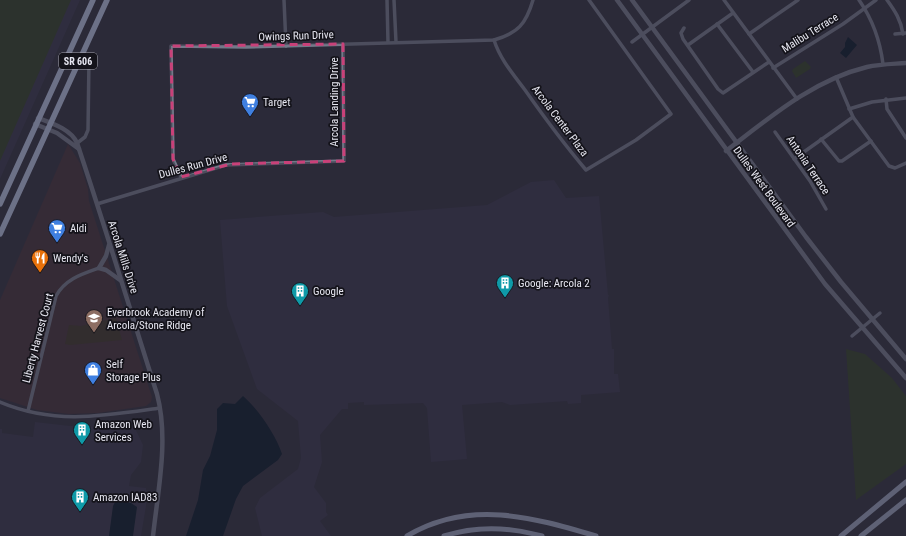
<svg xmlns="http://www.w3.org/2000/svg" width="906" height="536" font-family="'Roboto Condensed',sans-serif">
	<style>
		.commercial { fill: #402d34 }
		.built { fill: #343247 }
		.education { fill: #3a3222 }
		.green { fill: #2e3c20 }
		.water { fill: #001322 }
		.lines { fill: none; stroke-linecap: round; stroke-linejoin: round }
		.minor { stroke: #737989; stroke-width: 3.5 }
		.tertiary { stroke: #737989; stroke-width: 4.5 }
		.secondary { stroke: #9ba5be; stroke-width: 5 }
		.primary { stroke: #bac7e7; stroke-width: 5.5 }
		.marked { fill: none; stroke: #c94179; stroke-width: 3; stroke-dasharray: 8 5; stroke-linejoin: round }
		.labels { text-anchor: middle; dominant-baseline: central; stroke-width: 3.5; stroke-linejoin: round; paint-order: stroke }
		.shield { fill: #14131a; stroke: #a8a7b0; stroke-width: 1 }
		.shield-label { font-size: 10px; font-weight: bold; fill: #e7e7f1 }
		.street-label { font-size: 11px; fill: #e7e7f1; stroke: #14131a }
		.poi-label { font-size: 11px; fill: #e7e7f1; stroke: #14131a; text-anchor: start }
	</style>
	<rect width="100%" height="100%" fill="#2b2a39"/>
	<path class="commercial" d="M68,144l12,19 8,26 1,12 63,196 -1,5 -5,4 -48,7 -29,1 -32,-4 -37,-12v-98z"/>
	<g class="built">
		<path d="M0,0h80l-80,179z"/>
		<path d="M554,180l12,18 33,-2 9,99h1l-1,3 4,51h2v25h4l2,18 -39,3v8l-13,1 -1,-3 -57,4 -8,-3 -40,3 5,54 -36,3 -4,-54 -4,-5 -59,2v-3l-16,1v6h-6l-22,26 2,27 -8,25 12,16v9l2,3 -8,6 11,15h-69l-7,-28 5,-10 38,-29 3,-11 -3,-37 -41,-32 -30,-83 -7,-86 103,-8 11,5 153,-12 44,-23z"/>
		<path d="M35,422l35,4 65,2 8,17 -2,17 -10,13 -2,11 17,2v18l-5,30h-141v-107h2v4l31,4z"/>
	</g>
	<path class="education" d="M116,318l6,22 -52,5 -5,-1 4,-19 12,1z"/>
	<g class="green">
		<path d="M0,0h71l-71,161z"/>
		<path d="M805,61l6,6 -1,2 -14,9 -4,-7 1,-2z"/>
		<path d="M846,349l19,5 27,24 14,18v68l-50,36z"/>
	</g>
	<g class="water">
		<path d="M848,37l9,8 -11,13 -6,-5 5,-6v-4z"/>
		<path d="M243,396c15,13 33,39 39,58l-4,6 -35,26 -7,13 -13,37h-37l12,-36 5,-30 7,-14 7,-26v-21l6,-6 12,1z"/>
		<path d="M119,501l12,2 6,4 -4,29h-24l4,-30 2,-4z"/>
	</g>
	<g class="lines">
		<g class="minor">
			<path d="M284,0l2,46"/>
			<path d="M387,0l1,42"/>
			<path d="M394,0l2,42"/>
			<path d="M724,0l73,99"/>
			<path d="M859,0c14,20 21,40 24,64"/>
			<path d="M887,0c8,11 14,20 16,34"/>
			<path d="M717,24l36,48"/>
			<path d="M684,28l-3,5 2,6 35,50 5,4 46,-31"/>
			<path d="M749,34l49,-34"/>
			<path d="M895,34l11,-1"/>
			<path d="M494,40c6,19 19,34 31,50 19,27 39,54 61,80l50,-30 35,-26 -82,-114"/>
			<path d="M632,42l57,-42"/>
			<path d="M688,45l45,-32"/>
			<path d="M773,68l70,-44 33,-24"/>
			<path d="M836,77l17,40 36,49 6,2 11,-5"/>
			<path d="M886,99l1,10 19,29"/>
			<path d="M849,109l23,-7 34,-4"/>
			<path d="M775,132l35,49 16,28"/>
			<path d="M821,139l18,22h3l29,-20"/>
			<path d="M76,144l9,-7 3,-7 1,-71"/>
			<path d="M794,159l59,-42"/>
			<path d="M181,177l-8,-18 -2,-113 75,1 248,-7c24,-7 32,-16 39,-40"/>
			<path d="M97,204l129,-39 118,-4 -1,-117"/>
			<path d="M852,336l28,-23"/>
			<path d="M0,402c55,23 103,14 160,6"/>
			<path d="M28,411l28,-115c9,-17 26,-22 43,-28"/>
		</g>
		<g class="tertiary">
			<path d="M617,0l208,284 81,94"/>
			<path d="M632,0l174,237 35,45 65,77"/>
			<path d="M38,118c13,5 33,11 39,25 28,83 53,167 80,251 12,45 1,96 -4,142"/>
			<path d="M35,124l22,9 22,16"/>
			<path d="M726,151c43,-33 87,-71 141,-84 13,-3 26,-3 39,-4"/>
			<path d="M109,245l-3,11 -7,12 7,2 14,10"/>
		</g>
		<g class="secondary">
			<path d="M407,536c62,-37 125,-19 189,0"/>
			<path d="M444,536c31,-10 66,-9 98,0"/>
			<path d="M841,536l65,-54"/>
			<path d="M861,536l45,-36"/>
		</g>
		<g class="primary">
			<path d="M0,204l93,-204"/>
			<path d="M0,234l107,-234"/>
		</g>
	</g>
	<path d="M0 0H906V536H0ZM343,44l1,117 -113,3 -50,13 -8,-18 -2,-113z" fill="#2b2a39" fill-opacity=".55" fill-rule="evenodd"/>
	<path class="marked" d="M343,44l1,117 -113,3 -50,13 -8,-18 -2,-113z"/>
	<defs>
		<g id="supermarket-pin" transform="scale(0.9)"><path d="M0 17L-7.5 6A9.5 9.5 0 1 1 7.5 6Z" fill="#3f7fe0" stroke="#14131a"/><path d="M-6-5.5h2.5l.6 2H6L4.5 2H-2.5L-4.4-4H-6ZM-1.5 3.2a1.3 1.3 0 1 0 .1 0ZM3 3.2a1.3 1.3 0 1 0 .1 0Z" fill="#fff"/></g>
		<g id="restaurant-pin" transform="scale(0.9)"><path d="M0 17L-7.5 6A9.5 9.5 0 1 1 7.5 6Z" fill="#e8710a" stroke="#14131a"/><path d="M-5-6h1v4h1v-4h1v4h1v-4h1v5L-1.5 .5V6h-2V.5L-5-1ZM5-6V6H3V1.5H1.5Q1.5-4 5-6Z" fill="#fff"/></g>
		<g id="building-pin" transform="scale(0.9)"><path d="M0 17L-7.5 6A9.5 9.5 0 1 1 7.5 6Z" fill="#0f9aa8" stroke="#14131a"/><path d="M-4-6H4V6H1V3H-1V6H-4ZM-2.5-4.3h1.7v1.8h-1.7ZM.8-4.3h1.7v1.8H.8ZM-2.5-1h1.7V.8h-1.7ZM.8-1h1.7V.8H.8Z" fill="#fff"/></g>
		<g id="school-pin" transform="scale(0.9)"><path d="M0 17L-7.5 6A9.5 9.5 0 1 1 7.5 6Z" fill="#8d6e63" stroke="#14131a"/><path d="M0-5L7-2L0 1L-7-2ZM-4 1L0 2.5L4 1V4Q0 6-4 4Z" fill="#fff"/></g>
		<g id="shop-pin" transform="scale(0.9)"><path d="M0 17L-7.5 6A9.5 9.5 0 1 1 7.5 6Z" fill="#3f7fe0" stroke="#14131a"/><path d="M-5-2.5h2.3a2.7 3.5 0 0 1 5.4 0H5L5.5 6h-11ZM-1.5-2.5h3a1.5 2.3 0 0 0-3 0Z" fill="#fff"/></g>
	</defs>
	<g fill-rule="evenodd">
		<use href="#supermarket-pin" x="250" y="102"/>
		<use href="#supermarket-pin" x="57" y="228"/>
		<use href="#restaurant-pin" x="40" y="258"/>
		<use href="#building-pin" x="505" y="283"/>
		<use href="#building-pin" x="300" y="291"/>
		<use href="#school-pin" x="94" y="318"/>
		<use href="#shop-pin" x="93" y="370"/>
		<use href="#building-pin" x="82" y="430"/>
		<use href="#building-pin" x="80" y="497"/>
	</g>
	<g class="labels">
		<rect class="shield" x="59" y="53" width="38" height="16" rx="3"/>
		<g class="shield-label">
			<text x="78" y="61">SR 606</text>
		</g>
		<g class="street-label">
			<text transform="translate(810 33) rotate(-32)">Malibu Terrace</text>
			<text transform="translate(296 36) rotate(-2)">Owings Run Drive</text>
			<text transform="translate(334 102) rotate(-90)">Arcola Landing Drive</text>
			<text transform="translate(560 121) rotate(53)">Arcola Center Plaza</text>
			<text transform="translate(808 165) rotate(56)">Antonia Terrace</text>
			<text transform="translate(193 166) rotate(-15)">Dulles Run Drive</text>
			<text transform="translate(764 187) rotate(54)">Dulles West Boulevard</text>
			<text transform="translate(123 257) rotate(72)">Arcola Mills Drive</text>
			<text transform="translate(38 338) rotate(-75)">Liberty Harvest Court</text>
		</g>
		<g class="poi-label">
			<text x="263" y="102">Target</text>
			<text x="70" y="228">Aldi</text>
			<text x="53" y="258">Wendy's</text>
			<text x="518" y="283">Google: Arcola 2</text>
			<text x="313" y="291">Google</text>
			<text x="107" y="312">Everbrook Academy of<tspan x="107" dy="13">Arcola/Stone Ridge</tspan></text>
			<text x="106" y="364">Self<tspan x="106" dy="13">Storage Plus</tspan></text>
			<text x="95" y="424">Amazon Web<tspan x="95" dy="13">Services</tspan></text>
			<text x="93" y="497">Amazon IAD83</text>
		</g>
	</g>
</svg>
